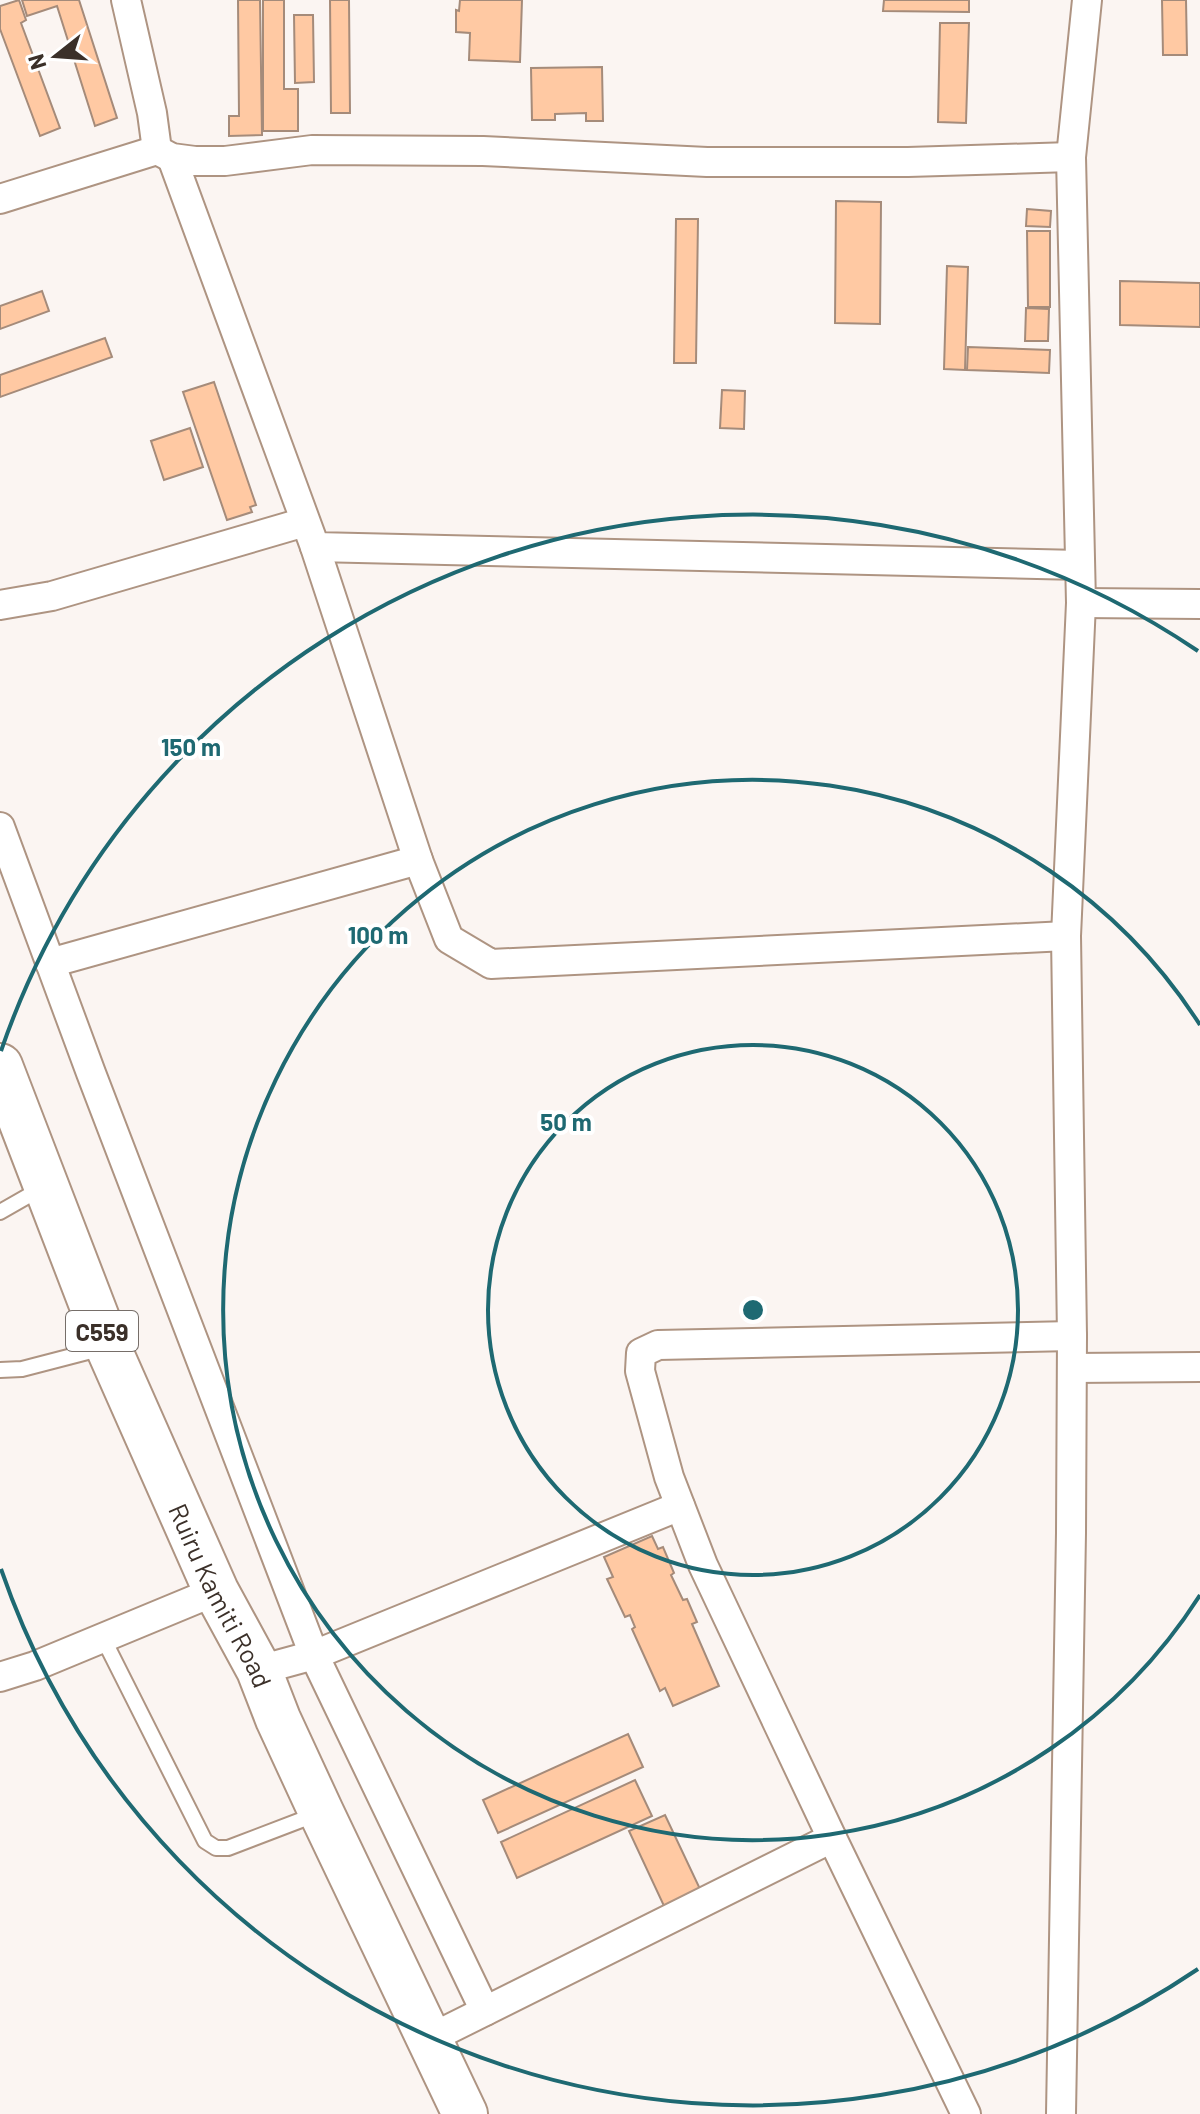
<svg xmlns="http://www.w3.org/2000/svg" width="1200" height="2114" font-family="Barlow,sans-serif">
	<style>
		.building { fill: #ffc9a3; stroke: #a58b7a; stroke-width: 2 }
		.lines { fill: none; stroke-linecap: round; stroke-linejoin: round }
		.lane-casing { stroke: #ae9482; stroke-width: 18 }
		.street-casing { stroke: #ae9482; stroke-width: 32 }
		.primary-casing { stroke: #ae9482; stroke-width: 48 }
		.lane { stroke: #fff; stroke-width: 14 }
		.street { stroke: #fff; stroke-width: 28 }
		.primary { stroke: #fff; stroke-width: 44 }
		.ring { fill: none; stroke: #1e6972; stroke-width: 4 }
		.labels { text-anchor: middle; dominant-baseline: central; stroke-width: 8; stroke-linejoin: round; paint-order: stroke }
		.shield { fill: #fff; stroke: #766e69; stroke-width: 2 }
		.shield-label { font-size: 24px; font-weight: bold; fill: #3b3029 }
		.street-label { font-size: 26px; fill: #3b3029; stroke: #fff }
		.centre { fill: #1e6972; stroke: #fff; stroke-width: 4 }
		.ring-label { font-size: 24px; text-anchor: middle; font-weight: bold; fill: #1e6972; stroke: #fff; stroke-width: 8; stroke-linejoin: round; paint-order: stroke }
	</style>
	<rect width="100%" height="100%" fill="#fbf5f2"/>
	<g class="building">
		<path d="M19,0l7,20 -5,3 39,105 -20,8 -40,-107v-23z"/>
		<path d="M22,0h57l38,118 -22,8 -38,-120 -30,10z"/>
		<path d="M238,0h22l2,135 -33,1v-20h10z"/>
		<path d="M263,0h21v89h14v42h-35z"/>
		<path d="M330,0h19l1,113h-19z"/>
		<path d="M460,0h62l-2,62 -51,-2 1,-27 -14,-1v-22l3,1z"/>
		<path d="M884,0h85v12l-86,-1z"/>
		<path d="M1162,0h24l1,55h-24z"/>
		<path d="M294,15h19l1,67 -19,1z"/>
		<path d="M940,23h29l-3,100 -28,-1z"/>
		<path d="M602,67l1,54h-17v-8l-31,1v6h-23l-1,-52z"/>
		<path d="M836,201l45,1 -1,122 -45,-1z"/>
		<path d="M1027,209l24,2 -1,16 -24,-1z"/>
		<path d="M676,219h22l-2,144h-22z"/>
		<path d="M1027,231h23v76h-22z"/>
		<path d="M947,266l21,1 -3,103 -21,-1z"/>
		<path d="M1120,281l80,2v44l-80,-2z"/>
		<path d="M42,291l7,20 -49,18v-23z"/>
		<path d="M1026,308l23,1 -1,32h-23z"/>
		<path d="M105,338l7,19 -112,40v-22z"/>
		<path d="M968,347l82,3 -1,23 -82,-3z"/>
		<path d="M214,382l42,123 -6,2 2,5 -25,8 -44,-128z"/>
		<path d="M722,390l23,1 -1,38 -24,-1z"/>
		<path d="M190,428l13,39 -39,13 -13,-39z"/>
		<path d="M652,1536l6,13 5,-2 11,26 -3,2 12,25 4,-1 10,23 -5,2 27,62 -46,20 -8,-18 -5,3 -28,-62 3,-2 -5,-12 -5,2 -18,-38 6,-2 -9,-20z"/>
		<path d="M628,1734l15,33 -145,66 -15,-33z"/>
		<path d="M635,1780l17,36 -135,62 -16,-36z"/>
		<path d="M665,1815l35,74 -36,17 -35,-75z"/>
	</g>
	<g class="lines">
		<g class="lane-casing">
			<g id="lane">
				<path d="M0,1212l42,-24"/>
				<path d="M0,1370l22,-1 81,-21"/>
				<path d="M103,1638l102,203 11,7h12l89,-34"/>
			</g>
		</g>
		<g class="street-casing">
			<g id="street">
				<path d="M126,0l26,113 5,37 15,8 23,3h30l87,-11 171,1 224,11h201l163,-5"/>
				<path d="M172,158l143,389 765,18"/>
				<path d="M0,199l157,-49"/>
				<path d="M315,547l103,313 31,79 42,25 575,-28"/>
				<path d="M1081,603l119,1"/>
				<path d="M0,605l52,-9 253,-74"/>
				<path d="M0,827l91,246 223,582 171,356"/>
				<path d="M50,963l368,-103"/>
				<path d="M1072,1368l128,-1"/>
				<path d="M259,1670l55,-15 366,-149"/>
				<path d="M0,1677l35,-11 181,-75"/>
				<path d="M429,2039l403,-201"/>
				<path d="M966,2114l-134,-276 -129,-273 -34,-88 -29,-106 1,-18 17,-8 414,-9"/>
				<path d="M1061,2114l10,-581 1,-197 -6,-400 15,-333 -10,-446 16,-157"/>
			</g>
		</g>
		<g class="primary-casing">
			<g id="primary">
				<path id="s1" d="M0,1066l108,281 108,244 43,79 19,49 43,93 144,302"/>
			</g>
		</g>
		<use href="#lane" class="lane"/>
		<use href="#street" class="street"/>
		<use href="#primary" class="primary"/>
	</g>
	<g class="ring">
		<circle cx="753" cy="1310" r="265"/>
		<path d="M1200 1595A530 530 0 1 1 1200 1025"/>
		<path d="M1198 1969A795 795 0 0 1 1 1569M1 1051A795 795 0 0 1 1198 651"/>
	</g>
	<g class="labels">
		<rect class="shield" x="66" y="1311" width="72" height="40" rx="6"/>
		<g class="shield-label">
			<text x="102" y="1331">C559</text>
		</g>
		<g class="street-label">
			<text stroke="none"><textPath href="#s1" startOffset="574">Ruiru Kamiti Road</textPath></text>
		</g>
	</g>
	<circle cx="753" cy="1310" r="12" class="centre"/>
	<g class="ring-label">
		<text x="191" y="756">150 m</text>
		<text x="378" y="944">100 m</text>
		<text x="566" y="1131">50 m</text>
	</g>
	<g transform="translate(56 56) rotate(253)" stroke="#ffffff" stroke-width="6" paint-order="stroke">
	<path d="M0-6L14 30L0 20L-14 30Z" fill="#3b3029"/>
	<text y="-12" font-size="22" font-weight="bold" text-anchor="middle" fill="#3b3029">N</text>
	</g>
</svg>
